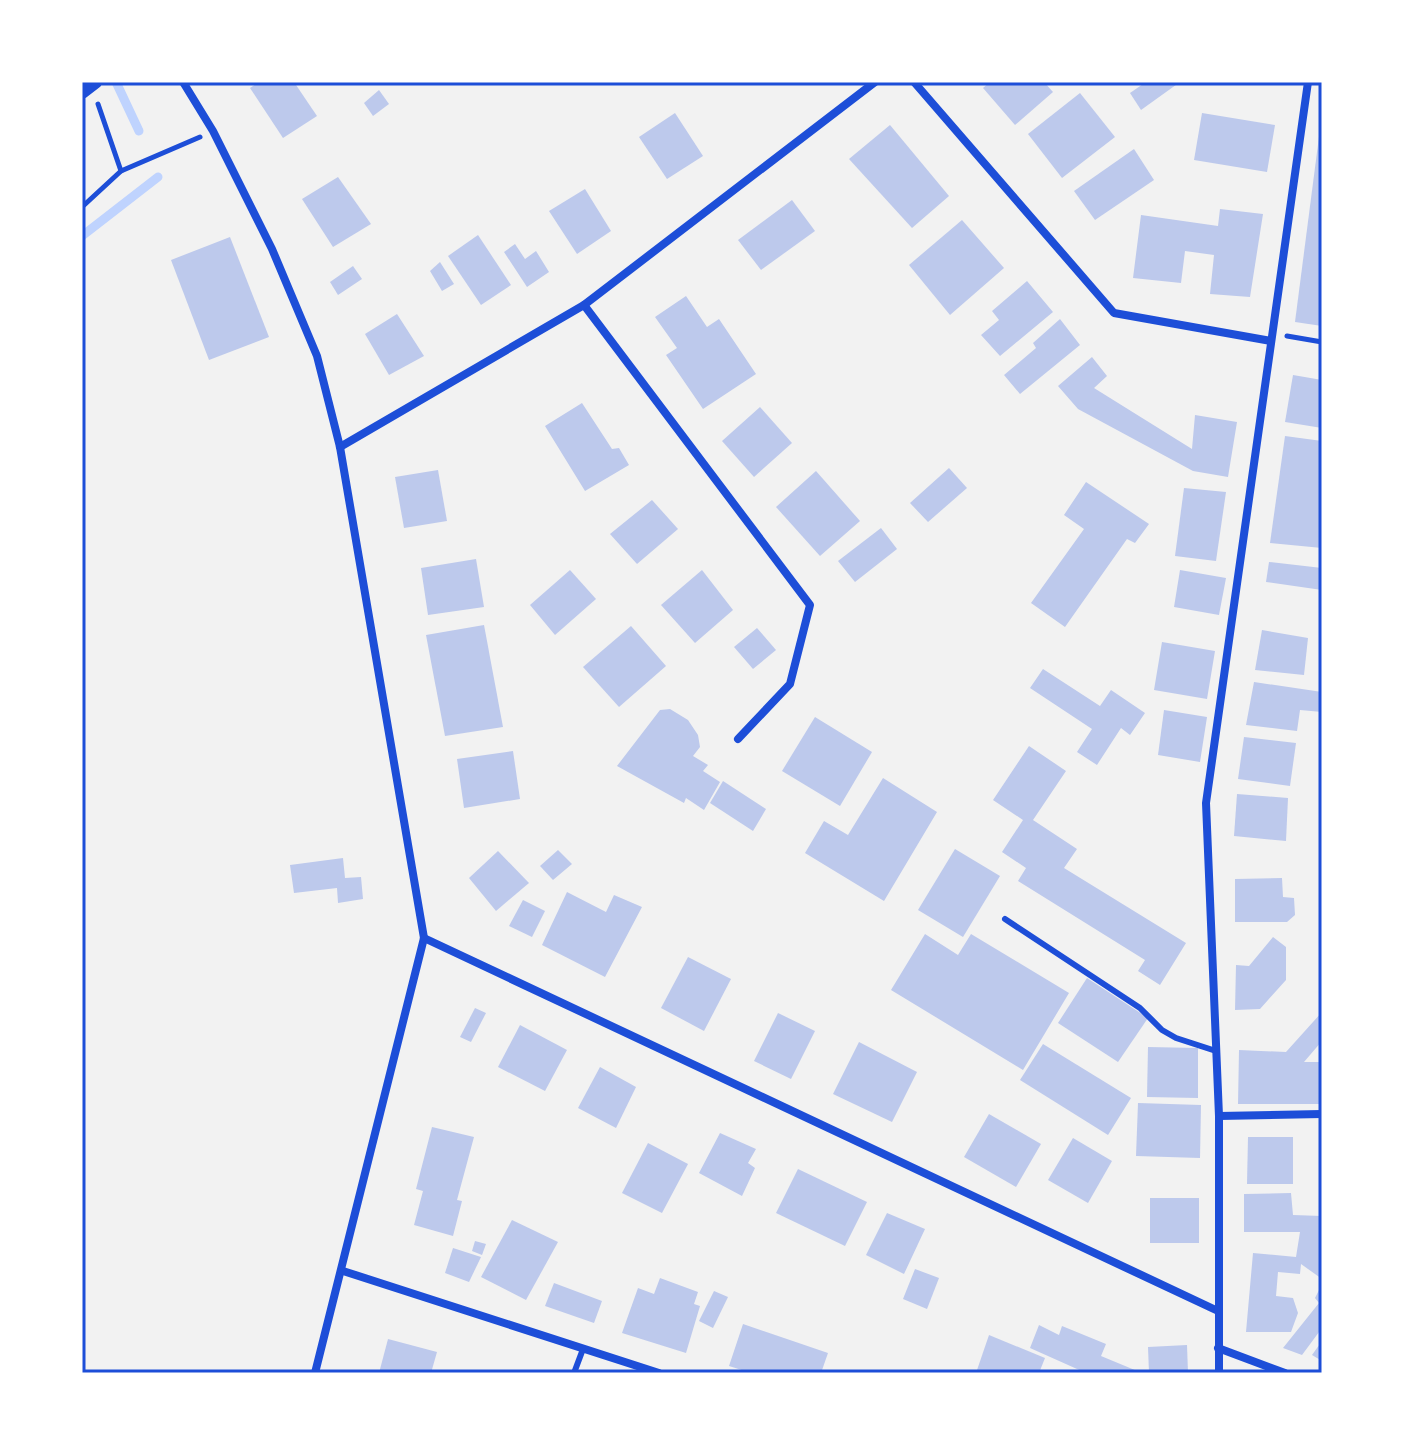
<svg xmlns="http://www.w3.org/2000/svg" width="1404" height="1455" font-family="Inter,sans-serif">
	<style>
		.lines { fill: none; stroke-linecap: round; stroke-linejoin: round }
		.stream { stroke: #bfd3fe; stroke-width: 9 }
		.building { fill: #bdc9ec }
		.path { stroke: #1d4ed8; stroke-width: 5 }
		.service { stroke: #1d4ed8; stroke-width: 6 }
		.minor { stroke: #1d4ed8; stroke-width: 8 }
		.tertiary { stroke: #1d4ed8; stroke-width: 14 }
		.neatline { fill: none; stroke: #1d4ed8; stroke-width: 3 }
	</style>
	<rect width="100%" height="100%" fill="#f2f2f2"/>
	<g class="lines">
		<g class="stream">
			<path d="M116,82l23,49"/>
			<path d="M82,236l76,-59"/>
		</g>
	</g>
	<g class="building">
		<path d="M259,82h35l23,34 -34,22 -33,-50z"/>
		<path d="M990,82h54l9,10 -38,33 -32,-37z"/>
		<path d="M1146,82h34l-39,28 -11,-17z"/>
		<path d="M379,90l10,14 -16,12 -9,-13z"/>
		<path d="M1080,93l35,44 -53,41 -34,-44z"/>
		<path d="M675,113l28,43 -36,23 -28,-42z"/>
		<path d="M1202,113l73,12 -8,47 -73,-12z"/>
		<path d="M890,125l59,71 -37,32 -63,-69z"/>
		<path d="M1320,129h2v197l-27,-4z"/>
		<path d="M1134,149l20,31 -59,40 -21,-29z"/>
		<path d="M338,177l33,47 -38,23 -31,-48z"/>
		<path d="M585,189l26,42 -34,23 -28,-43z"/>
		<path d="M792,200l23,31 -54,39 -23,-30z"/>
		<path d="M1220,209l43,5 -13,83 -40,-3 4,-39 -29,-4 -4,32 -48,-5 8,-63 77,11z"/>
		<path d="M962,220l42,48 -54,47 -41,-50z"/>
		<path d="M478,235l33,50 -30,20 -33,-49z"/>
		<path d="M230,237l39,100 -60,23 -38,-100z"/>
		<path d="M515,244l10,15 11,-8 13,21 -22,15 -23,-35z"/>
		<path d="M440,262l14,22 -12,7 -12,-20z"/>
		<path d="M353,266l9,13 -24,16 -8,-13z"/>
		<path d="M1027,281l26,31 -53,44 -19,-21 18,-15 -7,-9z"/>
		<path d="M686,296l21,31 12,-8 37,55 -53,35 -37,-54 11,-7 -22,-31z"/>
		<path d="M397,314l27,42 -35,19 -24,-41z"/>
		<path d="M1060,319l20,26 -60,49 -16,-19 32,-27 -3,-5z"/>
		<path d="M1092,357l15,19 -13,12 98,61 3,-34 42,7 -9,55 -35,-6 -115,-62 -20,-23z"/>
		<path d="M1293,375l29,5v48l-37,-6z"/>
		<path d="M582,403l30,46 7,-1 10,17 -44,26 -40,-65z"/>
		<path d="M760,407l32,36 -38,34 -32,-36z"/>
		<path d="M1285,436l37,5v107l-52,-5z"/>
		<path d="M949,468l18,20 -39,34 -18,-19z"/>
		<path d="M438,470l9,51 -43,7 -9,-51z"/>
		<path d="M816,471l44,50 -40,35 -44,-49z"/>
		<path d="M1086,482l63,42 -14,19 -8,-4 -62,88 -34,-24 53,-74 -20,-14z"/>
		<path d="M1184,488l42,4 -10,69 -41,-5z"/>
		<path d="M652,500l26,29 -41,35 -27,-30z"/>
		<path d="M881,528l16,21 -42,33 -17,-21z"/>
		<path d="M476,559l8,48 -56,8 -7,-47z"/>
		<path d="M1269,562l53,6v22l-56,-8z"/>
		<path d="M570,570l26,29 -41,36 -25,-30z"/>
		<path d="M702,570l31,40 -38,33 -34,-38z"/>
		<path d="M1180,570l46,8 -7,37 -45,-8z"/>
		<path d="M484,625l19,102 -58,9 -19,-101z"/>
		<path d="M631,626l35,40 -47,41 -36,-40z"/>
		<path d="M757,628l19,22 -23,19 -19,-22z"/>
		<path d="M1262,630l46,8 -4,37 -49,-5z"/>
		<path d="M1162,642l53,9 -8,48 -53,-9z"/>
		<path d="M1043,669l57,37 11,-16 34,23 -15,22 -9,-7 -24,37 -20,-13 15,-23 -62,-41z"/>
		<path d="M1254,682l68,10v20l-22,-2 -3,21 -51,-6z"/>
		<path d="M670,709l18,11 10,15 2,12 -7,9 15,9 -5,6 17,11 -16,28 -18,-12 -2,5 -67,-37 43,-56z"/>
		<path d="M1164,710l43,7 -7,45 -42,-7z"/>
		<path d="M815,717l57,35 -32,54 -58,-35z"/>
		<path d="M1244,737l52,6 -6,43 -52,-7z"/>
		<path d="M1029,746l37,25 -33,49 44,29 -13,19 122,75 -26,42 -22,-14 7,-11 -127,-79 8,-13 -24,-16 21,-32 -30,-20z"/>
		<path d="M513,751l7,48 -56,9 -7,-49z"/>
		<path d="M883,778l54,34 -53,89 -79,-48 19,-32 24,14z"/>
		<path d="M723,781l43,28 -13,22 -43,-28z"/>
		<path d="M1237,794l51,4 -2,43 -52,-5z"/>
		<path d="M955,849l45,27 -37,61 -45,-27z"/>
		<path d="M558,850l14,14 -19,16 -13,-14z"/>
		<path d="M498,851l31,32 -33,28 -27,-33z"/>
		<path d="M343,858l2,20 16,-1 2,22 -25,4 -1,-15 -43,5 -4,-28z"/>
		<path d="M1282,878l1,19 11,1 1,17 -8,7h-52v-43z"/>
		<path d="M567,892l39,20 8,-17 28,12 -37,70 -63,-32z"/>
		<path d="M523,900l22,11 -13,26 -23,-11z"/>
		<path d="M925,934l33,21 13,-21 98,59 -46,77 -132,-80z"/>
		<path d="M1273,937l13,10v33l-26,29 -25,1 1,-45 13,1z"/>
		<path d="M688,957l43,22 -27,52 -43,-23z"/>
		<path d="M1087,978l61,40 -30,44 -60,-39z"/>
		<path d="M475,1008l11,5 -15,29 -11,-5z"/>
		<path d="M1322,1012v29l-18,21h18v42h-84l1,-54 47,2z"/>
		<path d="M778,1013l37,18 -24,48 -37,-18z"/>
		<path d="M520,1025l47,25 -22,41 -47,-24z"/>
		<path d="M859,1042l58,30 -25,50 -59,-28z"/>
		<path d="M1043,1044l88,54 -23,37 -88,-55z"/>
		<path d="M1148,1047l50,1v50l-51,-1z"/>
		<path d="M600,1067l36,20 -20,41 -38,-20z"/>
		<path d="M1138,1103l63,2 -1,53 -64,-2z"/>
		<path d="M989,1114l52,30 -25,43 -52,-30z"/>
		<path d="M432,1127l42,10 -17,63 5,1 -9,35 -39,-11 9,-34 -7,-2z"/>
		<path d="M720,1133l36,16 -8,14 7,5 -13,28 -43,-23z"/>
		<path d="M1248,1137h45v47h-46z"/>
		<path d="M1073,1138l39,23 -24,42 -40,-23z"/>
		<path d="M648,1143l40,21 -26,49 -40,-20z"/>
		<path d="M798,1169l69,33 -22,44 -69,-33z"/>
		<path d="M1291,1193l2,22 29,1v63l-21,-15 -1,10 -22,-2 -2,24 17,2 5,15 -7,19h-45l7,-79 43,4 4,-25h-56v-38z"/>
		<rect x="1150" y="1198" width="49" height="45"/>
		<path d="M887,1213l38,16 -21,45 -38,-19z"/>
		<path d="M512,1220l46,22 -32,58 -45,-23z"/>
		<path d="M475,1241l11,3 -4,11 -10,-4z"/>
		<path d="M453,1248l28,9 -12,25 -24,-9z"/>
		<path d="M915,1269l24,9 -12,31 -24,-10z"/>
		<path d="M660,1278l38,14 -4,12 6,2 -14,47 -64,-20 16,-45 16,6z"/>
		<path d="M554,1283l48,18 -8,22 -49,-17z"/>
		<path d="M1322,1284v44l-20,27 -19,-7 36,-45 -4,-5z"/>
		<path d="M714,1291l14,6 -15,31 -14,-7z"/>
		<path d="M743,1324l85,29 -7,20h-70l-22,-7z"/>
		<path d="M1039,1325l20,10 3,-9 44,18 -5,12 41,17h-56l-56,-25z"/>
		<path d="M989,1335l56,23 -6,15h-63z"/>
		<path d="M388,1339l49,13 -6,21h-52z"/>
		<path d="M1322,1341v20l-10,-6z"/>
		<path d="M1187,1345l1,28h-39l-1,-26z"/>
	</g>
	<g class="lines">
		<g class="path">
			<path d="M98,104l23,67"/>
			<path d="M82,207l39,-36 79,-34"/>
			<path d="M1287,336l35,6"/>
		</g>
		<g class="service">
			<path d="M1005,919l135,89 22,22 14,8 40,13"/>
			<path d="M574,1373l9,-24"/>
		</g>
		<g class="minor">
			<path d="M183,82l30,49 59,118 45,107 23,91 84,491 -109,435"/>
			<path d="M914,82l200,231 157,28"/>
			<path d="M584,305l226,300 -20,79 -52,55"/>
			<path d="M340,447l244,-142 291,-223"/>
			<path d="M424,938l794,373"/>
			<path d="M1219,1116l103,-2"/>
			<path d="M343,1271l316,102"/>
			<path d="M1218,1348l67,25"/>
			<path d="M1219,1373v-257l-13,-313 102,-721"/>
		</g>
		<path class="tertiary" d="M82,92l13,-10"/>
	</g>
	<rect width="1404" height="1455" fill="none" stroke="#ffffff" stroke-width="168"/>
	<rect x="84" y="84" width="1236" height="1287" class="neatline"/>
</svg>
